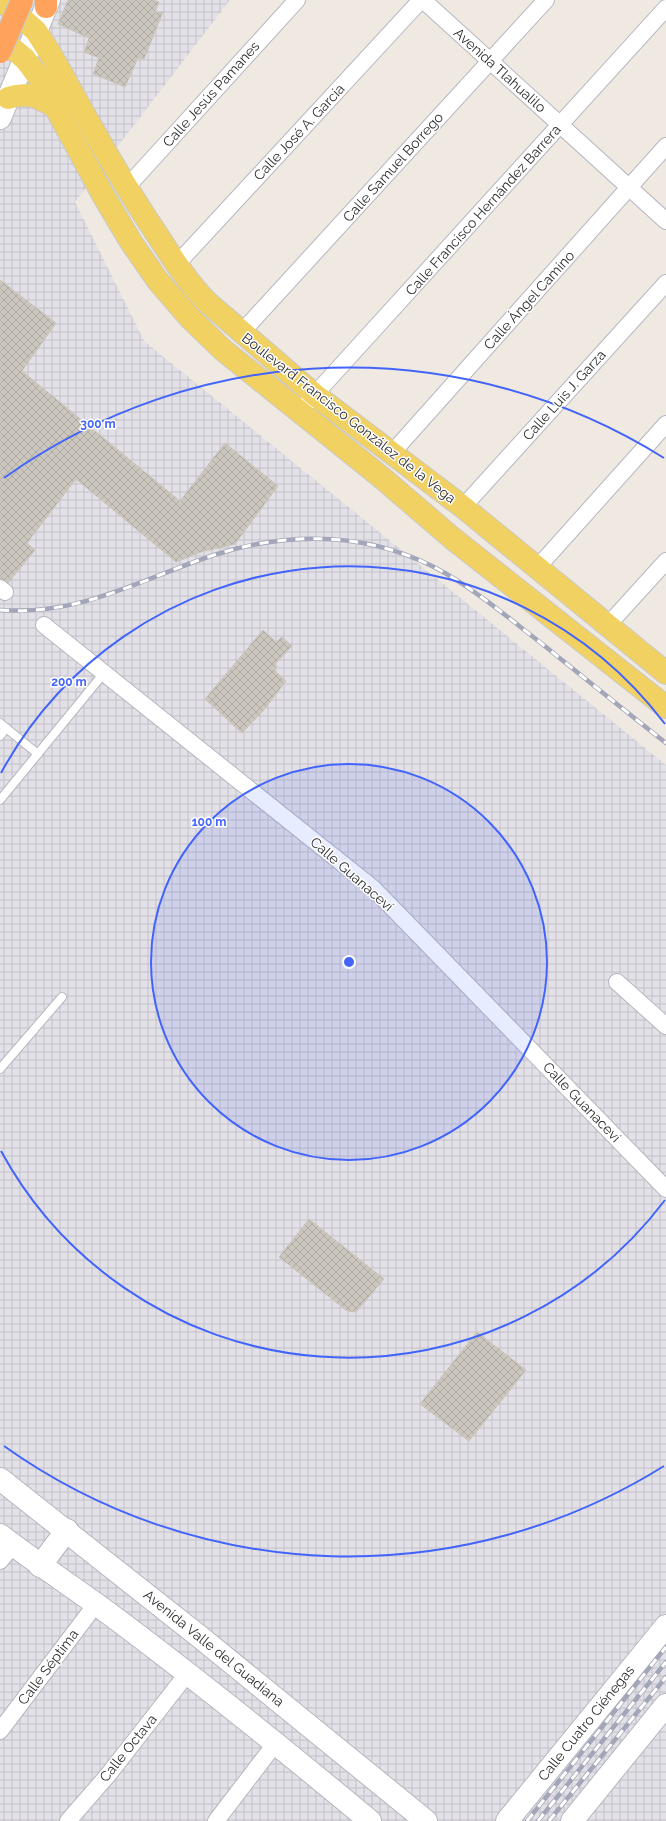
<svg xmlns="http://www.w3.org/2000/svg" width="666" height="1821" font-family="Raleway,sans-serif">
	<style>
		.industrial { fill: url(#industrial-grid) }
		.building { fill: url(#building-cross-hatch); stroke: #cbc5ba }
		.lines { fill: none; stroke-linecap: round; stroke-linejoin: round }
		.lane-casing { stroke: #b4b7c1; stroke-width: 10 }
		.street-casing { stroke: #b4b7c1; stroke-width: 18 }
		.secondary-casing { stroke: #b4b7c1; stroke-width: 24 }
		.primary-casing { stroke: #c9c9c9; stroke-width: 24 }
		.highway-casing { stroke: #c9c9c9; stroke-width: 24 }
		.lane { stroke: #fff; stroke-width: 8 }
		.street { stroke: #fff; stroke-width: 16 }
		.secondary { stroke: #fff; stroke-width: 22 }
		.primary { stroke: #f2d163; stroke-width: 22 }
		.highway { stroke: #ffa35c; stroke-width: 22 }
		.rail-casing { stroke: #a3a6b8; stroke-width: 4.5 }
		.rail { stroke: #fff; stroke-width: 3; stroke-dasharray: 9; stroke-linecap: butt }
		.highway-bridge-casing { stroke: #c9c9c9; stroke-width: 24; stroke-linecap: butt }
		.highway-bridge { stroke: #ffa35c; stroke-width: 22 }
		.ring { fill: none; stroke: #4264fb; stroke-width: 2 }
		.labels { text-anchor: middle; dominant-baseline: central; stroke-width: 3; stroke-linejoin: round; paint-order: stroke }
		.street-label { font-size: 14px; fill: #2e2e2e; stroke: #fff }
		.centre { fill: #4264fb; stroke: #fff; stroke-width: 2 }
		.ring-label { font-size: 12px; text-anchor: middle; font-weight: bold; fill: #4264fb; stroke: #fff; stroke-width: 3; stroke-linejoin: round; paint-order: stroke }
	</style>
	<defs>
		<pattern id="industrial-grid" width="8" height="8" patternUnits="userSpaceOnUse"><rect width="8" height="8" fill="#e3e1e8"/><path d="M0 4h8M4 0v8" fill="none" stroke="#c3c1c7"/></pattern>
		<pattern id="building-cross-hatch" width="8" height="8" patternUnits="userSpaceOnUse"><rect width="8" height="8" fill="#cbc7bf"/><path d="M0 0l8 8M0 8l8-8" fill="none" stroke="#afaba4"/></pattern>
	</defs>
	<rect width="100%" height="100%" fill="#efe9e1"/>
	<path class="industrial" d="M0,0h230l-155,202 69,139 522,424v1056h-666z"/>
	<g class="building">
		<path d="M68,0h84l7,2 -4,10h8l-19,47 -6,-1 -13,29 -32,-13 6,-16 -15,-6 5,-14 -31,-14z"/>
		<path d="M0,280l56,43 -34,48 158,130 45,-58 53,43 -43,58 -34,8 -25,10 -100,-83 -49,64 8,7 -27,33 -8,-4z"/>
		<path d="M263,630l13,12 6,-5 10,9 -17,18 2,2 -3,4 12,11 -23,30 -21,22 -37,-34z"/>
		<path d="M309,1219l75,60 -28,33 -9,-1 -68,-54z"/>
		<path d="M477,1332l49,38 -57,71 -49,-37z"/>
	</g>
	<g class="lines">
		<g class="lane-casing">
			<g id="lane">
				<path d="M0,723l38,31"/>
				<path d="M0,736l6,-8"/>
				<path d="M0,800l104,-127"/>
				<path d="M0,1069l62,-72"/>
			</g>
		</g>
		<g class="street-casing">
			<g id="street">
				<path d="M423,0l243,221"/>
				<path d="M126,188l171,-188"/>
				<path d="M177,264l244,-264"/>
				<path d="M241,333l305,-333"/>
				<path d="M308,402l358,-394"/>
				<path d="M392,453l274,-307"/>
				<path d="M463,507l203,-224"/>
				<path d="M537,568l129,-144"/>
				<path d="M0,588l5,4"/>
				<path d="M44,625l329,263 293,301"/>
				<path d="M608,625l58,-64"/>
				<path d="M617,982l49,44"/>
				<path d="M0,1561l13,-16"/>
				<path d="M0,1731l96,-127"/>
				<path d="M68,1821l40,-46 79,-101"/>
				<path d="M216,1821l59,-77"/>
			</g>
		</g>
		<g class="secondary-casing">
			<g id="secondary">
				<path d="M0,118l49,-118"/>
				<path d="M0,1479l200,158 226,184"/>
				<path d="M0,1535c31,24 64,46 96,69 94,69 185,143 274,217"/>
				<path d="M40,1566l27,-36"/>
				<path d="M507,1821l159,-195"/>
				<path d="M572,1821l94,-116"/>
			</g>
		</g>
		<g class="primary-casing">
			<g id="primary">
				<path d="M1,0l35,31 14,22c35,62 68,124 108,183 15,23 30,47 49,66l108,93 148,112 203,166"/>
				<path d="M0,38l25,21 15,20 63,116 28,47 27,39 32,37 33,32 158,127 71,61 214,169"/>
				<path d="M8,98c21,-6 27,-2 46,8"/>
			</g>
		</g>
		<g class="highway-casing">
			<path id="highway" d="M46,0v7"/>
		</g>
		<use href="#lane" class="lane"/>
		<use href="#street" class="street"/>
		<use href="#secondary" class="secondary"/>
		<use href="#primary" class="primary"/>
		<use href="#highway" class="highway"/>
		<g class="rail-casing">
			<g id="rail">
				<path d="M0,610c81,6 141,-31 214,-55 78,-25 159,-23 231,18 34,20 65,46 96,70 41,33 83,67 125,100"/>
				<path d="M527,1821l139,-174"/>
				<path d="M538,1821l128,-159"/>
				<path d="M549,1821l117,-144"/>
			</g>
		</g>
		<use href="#rail" class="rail"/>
		<g class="highway-bridge-casing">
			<path id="highway-bridge" d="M0,52l22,-52"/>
		</g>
		<use href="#highway-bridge" class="highway-bridge"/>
	</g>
	<circle cx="349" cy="962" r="198" fill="#4264fb" fill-opacity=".12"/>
	<g class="ring">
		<circle cx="349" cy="962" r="198"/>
		<path d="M665 1200A396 396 0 0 1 1 1151M1 773A396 396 0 0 1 665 724"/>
		<path d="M664 1466A594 594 0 0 1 4 1446M4 478A594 594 0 0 1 664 458"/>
	</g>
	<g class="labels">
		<g class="street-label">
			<text transform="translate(500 70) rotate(42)">Avenida Tlahualilo</text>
			<text transform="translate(211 94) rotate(-48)">Calle Jesús Pamanes</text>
			<text transform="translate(299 132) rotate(-47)">Calle José A. García</text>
			<text transform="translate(393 167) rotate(-48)">Calle Samuel Borrego</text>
			<text transform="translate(483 210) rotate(-48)">Calle Francisco Hernández Barrera</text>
			<text transform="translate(529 300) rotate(-48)">Calle Ángel Camino</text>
			<text transform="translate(564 395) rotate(-48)">Calle Luis J. Garza</text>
			<text transform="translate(349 418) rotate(38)">Boulevard Francisco González de la Vega</text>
			<text transform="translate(352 874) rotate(41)">Calle Guanaceví</text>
			<text transform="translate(582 1102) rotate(46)">Calle Guanaceví</text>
			<text transform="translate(214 1648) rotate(39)">Avenida Valle del Guadiana</text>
			<text transform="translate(48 1667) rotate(-53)">Calle Séptima</text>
			<text transform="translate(586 1723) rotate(-51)">Calle Cuatro Ciénegas</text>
			<text transform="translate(128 1748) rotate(-51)">Calle Octava</text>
		</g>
	</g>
	<circle cx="349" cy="962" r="6" class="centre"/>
	<g class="ring-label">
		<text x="98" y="428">300 m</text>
		<text x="69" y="686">200 m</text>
		<text x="209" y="826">100 m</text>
	</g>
</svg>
